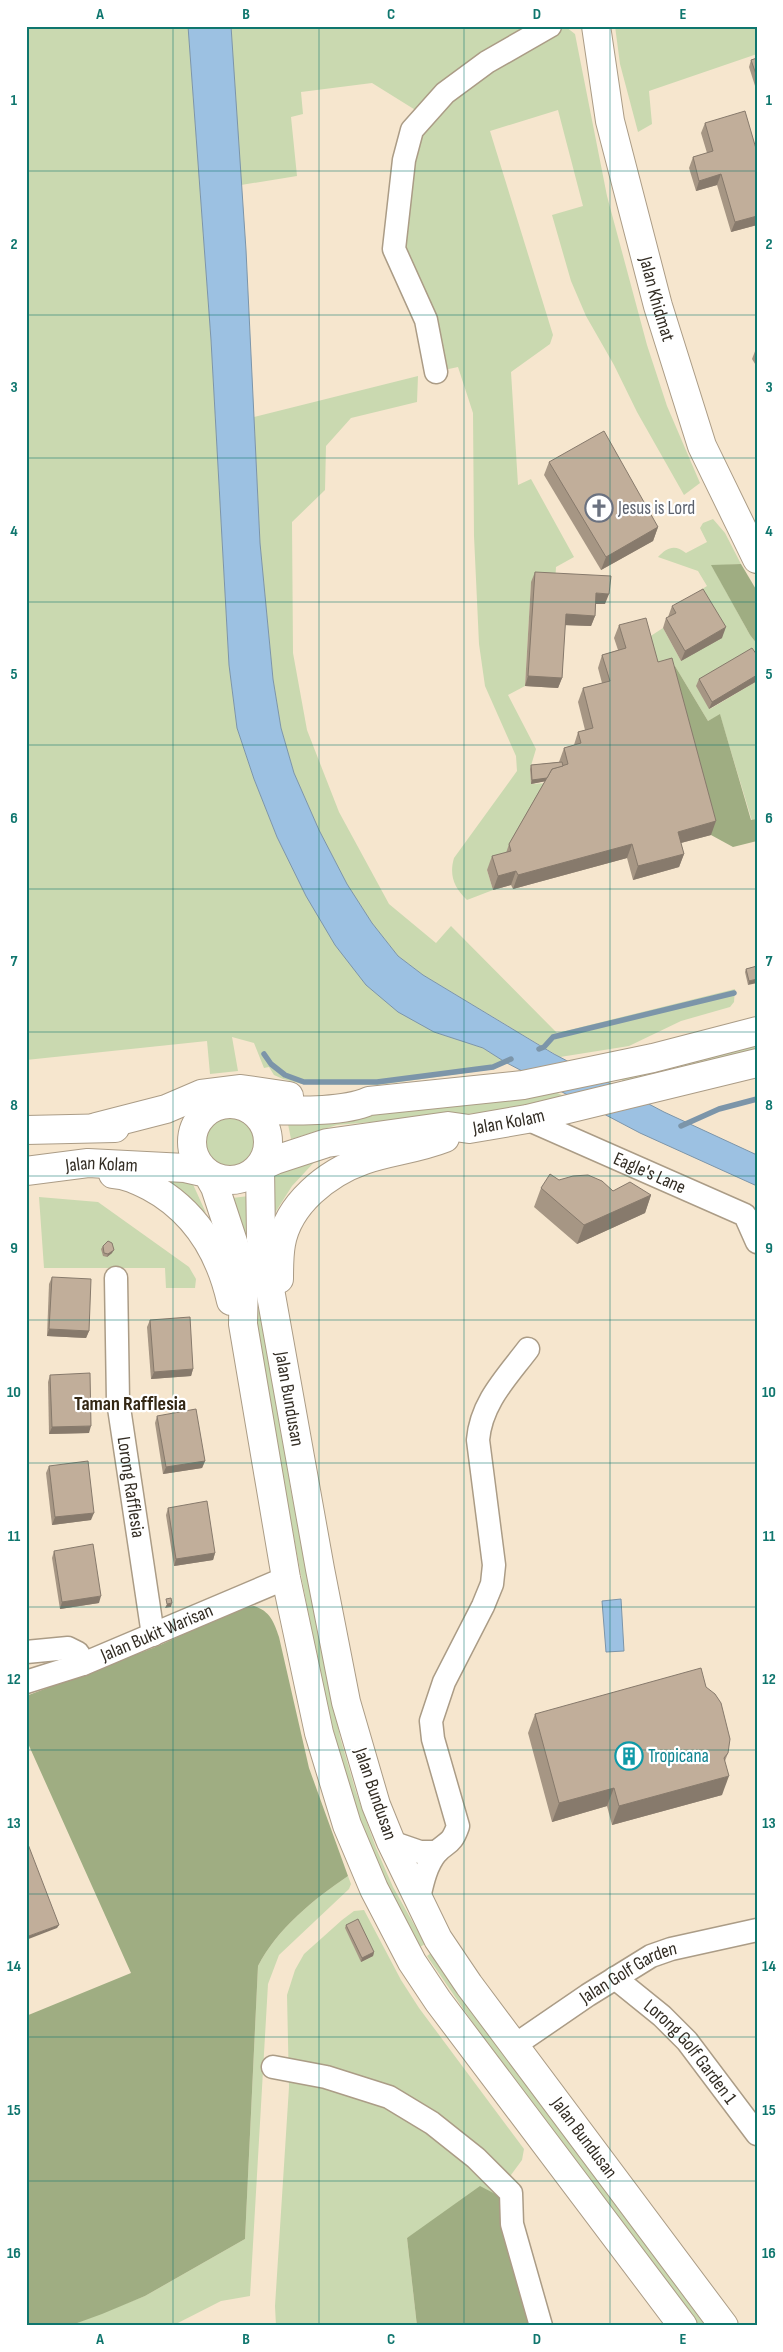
<svg xmlns="http://www.w3.org/2000/svg" width="783" height="2352" font-family="'Sofia Sans Condensed',sans-serif">
	<style>
		.green { fill: #cad9b0 }
		.forest { fill: #9fad82 }
		.water { fill: #9cc1e2; stroke: #7c95a9 }
		.lines { fill: none; stroke-linecap: round; stroke-linejoin: round }
		.stream { stroke: #7c95a9; stroke-width: 5.5 }
		.minor-casing { stroke: #ab9c86; stroke-width: 25 }
		.tertiary-casing { stroke: #ab9c86; stroke-width: 30 }
		.secondary-casing { stroke: #ab9c86; stroke-width: 30 }
		.minor { stroke: #fff; stroke-width: 22 }
		.tertiary { stroke: #fff; stroke-width: 28 }
		.secondary { stroke: #fff; stroke-width: 28 }
		.wall { fill: #a69684 }
		.shaded-wall { fill: #877a6c }
		.building { fill: #c1ae9a; stroke: #877a6c }
		.grid { fill: none; stroke: #0f766e; stroke-width: 1; stroke-opacity: 0.55 }
		.labels { text-anchor: middle; dominant-baseline: central; stroke-width: 4.5; stroke-linejoin: round; paint-order: stroke }
		.street-label { font-size: 19px; fill: #332d24; stroke: #fff }
		.worship-label { font-size: 19px; fill: #5b616d; stroke: #fff; text-anchor: start }
		.culture-label { font-size: 19px; fill: #0d838f; stroke: #fff; text-anchor: start }
		.neighbourhood-label { font-size: 20px; font-weight: bold; fill: #332714; stroke: #fff }
		.neatline { fill: none; stroke: #0f766e; stroke-width: 2 }
		.grid-label { font-size: 16px; text-anchor: middle; font-weight: bold; fill: #0f766e }
	</style>
	<rect width="100%" height="100%" fill="#f6e6ce"/>
	<g class="green">
		<path d="M26,26h162l23,314 18,325 8,63 17,51 23,58 29,59 128,136 49,16 22,14 -10,7 -117,16 -76,-1 -19,-5 -9,-4 -5,-8 -5,1 -10,-25 -22,-6 6,34 -28,3 -3,-33 -181,19z"/>
		<path d="M231,26h303l-117,85 -45,-28 -71,9 2,22 -12,3 6,59 -56,9z"/>
		<path d="M615,26h142v28l-108,37 3,33 -14,8 -18,-68z"/>
		<path d="M566,27l9,7 32,162 40,149 20,61 33,77 -16,12 -47,-83 -23,-47 -28,-49 -15,-35 -19,-66 31,-9 -25,-96 -68,21 63,204 -3,9 -39,28 7,113 13,-6 43,78 -18,10 -1,17 -24,-2 -6,104 -17,9 28,54 -6,20 1,15 16,-1 -43,75 -17,12 6,20 -26,10c-13,-12 -18,-25 -13,-42l63,-87 -1,-15 -31,-70 -6,-42 -5,-108 -1,-123 -15,-46 -14,3 -41,-121 6,-58 11,-60 28,-34 105,-67z"/>
		<path d="M418,376l-1,26 -66,16 -25,28 -1,44 -33,32 1,131 14,77 32,82 50,92 47,39 15,-17 106,107 178,-44 -1,13 -4,5 -49,14 -52,25 -69,11 -137,-82 -25,-19 -26,-33 -25,-39 -28,-54 -25,-57 -13,-45 -8,-49 -13,-136 -6,-126z"/>
		<path d="M713,519l12,14 16,31 -29,2 38,69 7,9v23l-47,42 47,-28v138l-5,2 -32,-106 -12,6 -33,-55 -22,9 -10,-34 20,-13 18,33 18,-62v-8l8,-5 -9,-15 -40,-14c9,-10 17,-13 28,-4l21,-11 -7,-14 3,-5z"/>
		<path d="M757,1043v8l-133,35 -3,-9z"/>
		<path d="M551,1090l17,8 -66,13 -165,14 -46,14 -5,-25z"/>
		<circle cx="228" cy="1143" r="29"/>
		<path d="M319,1157l-27,29 -19,30 2,-44z"/>
		<path d="M154,1172l37,8 15,33z"/>
		<path d="M249,1196l19,154 23,141 49,246 16,55 20,56 17,39 32,57 -5,3c-27,-49 -52,-101 -69,-155 -25,-78 -39,-162 -55,-243 -18,-100 -36,-200 -53,-301l-19,-49z"/>
		<path d="M39,1197l59,5 91,65 7,12 -1,9h-29l-1,-20h-121z"/>
		<path d="M348,1876l3,8 -2,5 -70,66 -11,29 -18,312 -29,5 -49,25h-103l76,-30 100,-57 13,-273c19,-37 56,-67 90,-90z"/>
		<path d="M364,1910l37,70 18,28 105,141 -2,11 -14,19 -5,19 -96,40 10,88h-141l-1,-20 14,-219 -2,-92 8,-25 9,-16 38,-34 12,-9z"/>
		<path d="M431,1953l59,83 217,290h-8l-215,-287 -57,-83z"/>
	</g>
	<g class="forest">
		<path d="M741,564l16,27v53l-7,-9 -39,-70z"/>
		<path d="M675,666l33,55 12,-7 31,106 6,-1v22l-24,6 -22,-12 -44,-164z"/>
		<path d="M254,1606c16,5 20,16 25,31l30,131 39,108c-34,23 -71,53 -90,90l-13,273 -100,57 -43,18 -33,12h-43v-310l105,-43 -105,-234v-43l132,-50 82,-38z"/>
		<path d="M480,2186l23,12 31,128h-117l-10,-88z"/>
	</g>
	<g class="water">
		<path d="M188,26h43l15,224 14,293 13,136 8,49 13,45 25,57 28,54 25,39 26,33 25,19 131,79 110,58 93,43v31l-117,-53 -135,-71 -22,-14 -49,-16 -36,-20 -32,-27 -31,-40 -29,-49 -29,-59 -23,-58 -17,-51 -8,-63 -18,-325z"/>
		<path d="M621,1599l3,52 -18,1 -4,-51z"/>
	</g>
	<g class="lines">
		<g class="stream">
			<path d="M539,1049l5,-2 9,-10 181,-44"/>
			<path d="M264,1054l7,10 14,11 19,7h73l116,-15 18,-8"/>
			<path d="M681,1126l38,-17 38,-10"/>
		</g>
		<g class="minor-casing">
			<g id="minor">
				<path d="M436,372l-10,-52 -32,-71 10,-89 8,-30 33,-37 42,-31 63,-36"/>
				<path id="s1" d="M527,1119l218,96 12,27"/>
				<path id="s2" d="M116,1278l2,123 35,234"/>
				<path d="M26,1652l42,-4 10,5 5,11"/>
				<path id="s3" d="M26,1682l57,-18 203,-86"/>
				<path d="M391,1842l29,10h17"/>
				<path d="M418,1902c4,-17 7,-35 18,-49 11,-12 15,-7 22,-27l-25,-87 -2,-18 13,-39 39,-76 9,-22 2,-19 -16,-125c3,-37 28,-62 50,-91"/>
				<path id="s4" d="M615,1978l47,38 25,25 70,93"/>
				<path id="s5" d="M515,2045l73,-50 63,-39 20,-7 86,-19"/>
				<path d="M273,2067l53,10 63,20 43,26 44,35 35,35 1,31 29,102"/>
			</g>
		</g>
		<g class="tertiary-casing">
			<g id="tertiary">
				<path id="s6" d="M596,26l14,95 48,185 44,140 55,113"/>
			</g>
		</g>
		<g class="secondary-casing">
			<g id="secondary">
				<circle cx="230" cy="1142" r="38"/>
				<path d="M251,1110c33,0 89,4 118,-9l154,-16 130,-27 104,-27"/>
				<path d="M96,1127l70,-18 35,-15 40,-5 48,7"/>
				<path d="M26,1130l89,-2"/>
				<path id="s7" d="M26,1171l62,-8 97,5 22,5 8,14 23,70 6,23 -1,44 43,254 33,155 28,92 27,64 38,73 26,39 245,325"/>
				<path d="M113,1174c14,1 24,6 36,12 45,24 71,66 82,115"/>
				<path d="M279,1279c0,-12 0,-24 2,-35 7,-40 46,-71 83,-84 26,-9 53,-11 81,-22"/>
				<path id="s8" d="M724,2326l-255,-341 -31,-46 -47,-97 -15,-37 -30,-103 -26,-133 -59,-330 -1,-72 15,-7 52,-17 121,-17 21,3 58,-10 230,-56"/>
			</g>
		</g>
		<use href="#minor" class="minor"/>
		<use href="#tertiary" class="tertiary"/>
		<use href="#secondary" class="secondary"/>
	</g>
	<g class="wall">
		<path d="M757,58v34l-8,-25 2,-7z"/>
		<path d="M705,123l52,29v73l-26,7 -14,-47 -21,6 -7,-23 4,-11 14,-4 -6,-20z"/>
		<path d="M757,346v21l-5,-8z"/>
		<path d="M549,462l109,65 -5,14 -52,29 -57,-95z"/>
		<path d="M535,572l70,32h-9l-1,12 -4,10 -26,-1 -3,53 -4,10 -33,-2 6,-104z"/>
		<path d="M672,606l50,32 -41,23 -18,-33 3,-10 2,-1z"/>
		<path d="M619,625l39,37 53,173 -30,8 3,11 -5,13 -46,13 -6,-22 -114,31 -2,-4 -18,5 -6,-20 5,-14 14,-3 3,-9 36,-63 -14,3 -1,-15 1,-4 28,-3 5,-14 10,-3 4,-13 7,-2 -7,-28 5,-14 19,-5 -4,-15 4,-13 16,-5 -4,-12z"/>
		<path d="M757,655v26l-48,28 -13,-23 3,-7z"/>
		<path d="M757,966l-9,19 -3,-13 1,-3z"/>
		<path d="M559,1180l54,11 38,4 -6,18 -68,31 -43,-37 7,-19z"/>
		<path d="M103,1246l9,7 -5,4 -4,-1 -2,-7z"/>
		<path d="M52,1277l37,54 -3,7 -39,-2 2,-52z"/>
		<path d="M150,1320l43,49 -2,7 -40,3 -4,-52z"/>
		<path d="M50,1375l39,58 -40,1 -1,-52z"/>
		<path d="M157,1416l48,45 -3,7 -39,6 -8,-51z"/>
		<path d="M49,1466l42,54 -39,5 -6,-52z"/>
		<path d="M168,1508l47,45 -2,7 -39,6 -8,-51z"/>
		<path d="M54,1551l45,52 -39,6 -8,-51z"/>
		<path d="M706,1687l22,66 -3,8 -3,34 -110,30 -5,-19 -55,16 -24,-89 7,-19z"/>
		<path d="M346,1925l28,27 -1,4 -12,6 -16,-34z"/>
	</g>
	<g class="shaded-wall">
		<path d="M721,174l-4,11 -21,6 3,-10z"/>
		<path d="M757,216v9l-26,7 4,-10z"/>
		<path d="M658,527l-5,14 -52,29 5,-13z"/>
		<path d="M596,593l13,1 -4,10h-13z"/>
		<path d="M566,614l29,2 -4,10 -29,-1z"/>
		<path d="M726,627l-4,11 -41,23 4,-10z"/>
		<path d="M757,675v6l-48,28 3,-7z"/>
		<path d="M528,676l34,2 -4,10 -33,-2z"/>
		<path d="M565,774l-2,4 -32,6 1,-4z"/>
		<path d="M716,821l-5,14 -38,10 5,-13z"/>
		<path d="M632,844l-5,14 -114,31 5,-14z"/>
		<path d="M684,854l-5,13 -46,13 5,-14z"/>
		<path d="M516,871l-5,14 -18,5 5,-14z"/>
		<path d="M757,979v4l-9,2 1,-4z"/>
		<path d="M651,1195l-6,18 -68,31 7,-19z"/>
		<path d="M114,1250l-2,3 -5,4 1,-3z"/>
		<path d="M49,1329l40,2 -3,7 -39,-2z"/>
		<path d="M193,1369l-2,7 -40,3 3,-7z"/>
		<path d="M91,1426l-2,7 -40,1 3,-7z"/>
		<path d="M205,1461l-3,7 -39,6 3,-7z"/>
		<path d="M94,1513l-3,7 -39,5 3,-8z"/>
		<path d="M215,1553l-2,7 -39,6 2,-7z"/>
		<path d="M101,1596l-2,7 -39,6 2,-7z"/>
		<path d="M172,1603l-1,4 -6,1 2,-4z"/>
		<path d="M729,1776l-7,19 -110,30 7,-19z"/>
		<path d="M614,1788l-7,18 -55,16 7,-19z"/>
		<path d="M59,1925l-2,3 -31,12v-3z"/>
		<path d="M374,1952l-1,4 -12,6 1,-4z"/>
	</g>
	<g class="building">
		<path d="M757,58v19l-6,-17z"/>
		<path d="M745,111l12,41v64l-22,6 -14,-48 -22,7 -6,-24 20,-6 -8,-28z"/>
		<path d="M604,431l54,96 -52,30 -57,-95z"/>
		<path d="M535,572l76,4 -2,18 -13,-1 -1,23 -29,-2 -4,64 -34,-2z"/>
		<path d="M703,589l23,38 -41,24 -19,-33 10,-5 -4,-7z"/>
		<path d="M646,618l12,44 14,-4 44,163 -38,11 6,22 -46,12 -6,-22 -114,31 -2,-4 -18,5 -6,-20 19,-5 -2,-7 43,-75 16,-5 -4,-16 17,-5 -3,-11 15,-4 -10,-40 27,-7 -8,-26 24,-7 -7,-23z"/>
		<path d="M752,648l5,7v20l-45,27 -13,-23z"/>
		<path d="M562,762l1,4 -11,3 -5,9 -15,2 -1,-15z"/>
		<path d="M757,966v13l-8,2 -3,-12z"/>
		<path d="M550,1174l9,6 14,-4 15,-1 14,6 11,10 17,-9 21,13 -67,30 -43,-37z"/>
		<path d="M108,1241l4,2 2,7 -6,4 -4,-1 -1,-7z"/>
		<path d="M52,1277l39,2 -2,52 -40,-2z"/>
		<path d="M190,1317l3,52 -39,3 -4,-52z"/>
		<path d="M90,1373l1,53 -39,1 -2,-52z"/>
		<path d="M196,1409l9,52 -39,6 -9,-51z"/>
		<path d="M88,1461l6,52 -39,4 -6,-51z"/>
		<path d="M207,1501l8,52 -39,6 -8,-51z"/>
		<path d="M93,1544l8,52 -39,6 -8,-51z"/>
		<path d="M171,1598l1,5 -5,1 -1,-5z"/>
		<path d="M701,1668l5,19 9,7 6,9 9,36 -2,14 -4,5 5,18 -110,30 -5,-18 -55,15 -24,-89z"/>
		<path d="M26,1839l33,86 -33,12z"/>
		<path d="M358,1919l16,33 -12,6 -16,-33z"/>
	</g>
	<path class="grid" d="M173,26v2300M319,26v2300M464,26v2300M610,26v2300M26,171h731M26,315h731M26,458h731M26,602h731M26,745h731M26,889h731M26,1032h731M26,1176h731M26,1320h731M26,1463h731M26,1607h731M26,1750h731M26,1894h731M26,2037h731M26,2181h731"/>
	<defs>
		<g id="church-ring" transform="scale(1.4375)"><circle r="9.5" fill="#fff" stroke="#6b7280" stroke-width="1.5"/><path d="M-1.2-6h2.4v3.5h3.3v2.4h-3.3V6h-2.4V-.1h-3.3v-2.4h3.3Z" fill="#6b7280"/></g>
		<g id="building-ring" transform="scale(1.4375)"><circle r="9.5" fill="#fff" stroke="#0f9aa8" stroke-width="1.5"/><path d="M-4-6H4V6H1V3H-1V6H-4ZM-2.5-4.3h1.7v1.8h-1.7ZM.8-4.3h1.7v1.8H.8ZM-2.5-1h1.7V.8h-1.7ZM.8-1h1.7V.8H.8Z" fill="#0f9aa8"/></g>
	</defs>
	<g fill-rule="evenodd">
		<use href="#church-ring" x="599" y="508"/>
		<use href="#building-ring" x="629" y="1756"/>
	</g>
	<g class="labels">
		<g class="street-label">
			<text stroke="none"><textPath href="#s6" startOffset="280">Jalan Khidmat</textPath></text>
			<text stroke="none"><textPath href="#s8" startOffset="1534">Jalan Kolam</textPath></text>
			<text stroke="none"><textPath href="#s7" startOffset="76">Jalan Kolam</textPath></text>
			<text stroke="none"><textPath href="#s1" startOffset="134">Eagle's Lane</textPath></text>
			<text transform="translate(289 1399) rotate(80)">Jalan Bundusan</text>
			<text stroke="none"><textPath href="#s2" startOffset="210">Lorong Rafflesia</textPath></text>
			<text stroke="none"><textPath href="#s3" startOffset="140">Jalan Bukit Warisan</textPath></text>
			<text transform="translate(375 1794) rotate(71)">Jalan Bundusan</text>
			<text stroke="none"><textPath href="#s5" startOffset="135">Jalan Golf Garden</textPath></text>
			<text stroke="none"><textPath href="#s4" startOffset="106">Lorong Golf Garden 1</textPath></text>
			<text transform="translate(584 2138) rotate(53)">Jalan Bundusan</text>
		</g>
		<g class="worship-label">
			<text x="618" y="508">Jesus is Lord</text>
		</g>
		<g class="culture-label">
			<text x="648" y="1756">Tropicana</text>
		</g>
		<g class="neighbourhood-label">
			<text x="130" y="1404">Taman Rafflesia</text>
		</g>
	</g>
	<rect width="783" height="2352" fill="none" stroke="#ffffff" stroke-width="55"/>
	<rect x="28" y="28" width="728" height="2296" class="neatline"/>
	<g class="grid-label">
		<text x="100" y="19">A</text>
		<text x="246" y="19">B</text>
		<text x="391" y="19">C</text>
		<text x="537" y="19">D</text>
		<text x="683" y="19">E</text>
		<text x="14" y="105">1</text>
		<text x="769" y="105">1</text>
		<text x="14" y="249">2</text>
		<text x="769" y="249">2</text>
		<text x="14" y="392">3</text>
		<text x="769" y="392">3</text>
		<text x="14" y="536">4</text>
		<text x="769" y="536">4</text>
		<text x="14" y="679">5</text>
		<text x="769" y="679">5</text>
		<text x="14" y="823">6</text>
		<text x="769" y="823">6</text>
		<text x="14" y="966">7</text>
		<text x="769" y="966">7</text>
		<text x="14" y="1110">8</text>
		<text x="769" y="1110">8</text>
		<text x="14" y="1253">9</text>
		<text x="769" y="1253">9</text>
		<text x="14" y="1397">10</text>
		<text x="769" y="1397">10</text>
		<text x="14" y="1541">11</text>
		<text x="769" y="1541">11</text>
		<text x="14" y="1684">12</text>
		<text x="769" y="1684">12</text>
		<text x="14" y="1828">13</text>
		<text x="769" y="1828">13</text>
		<text x="14" y="1971">14</text>
		<text x="769" y="1971">14</text>
		<text x="14" y="2115">15</text>
		<text x="769" y="2115">15</text>
		<text x="14" y="2258">16</text>
		<text x="769" y="2258">16</text>
		<text x="100" y="2344">A</text>
		<text x="246" y="2344">B</text>
		<text x="391" y="2344">C</text>
		<text x="537" y="2344">D</text>
		<text x="683" y="2344">E</text>
	</g>
</svg>
